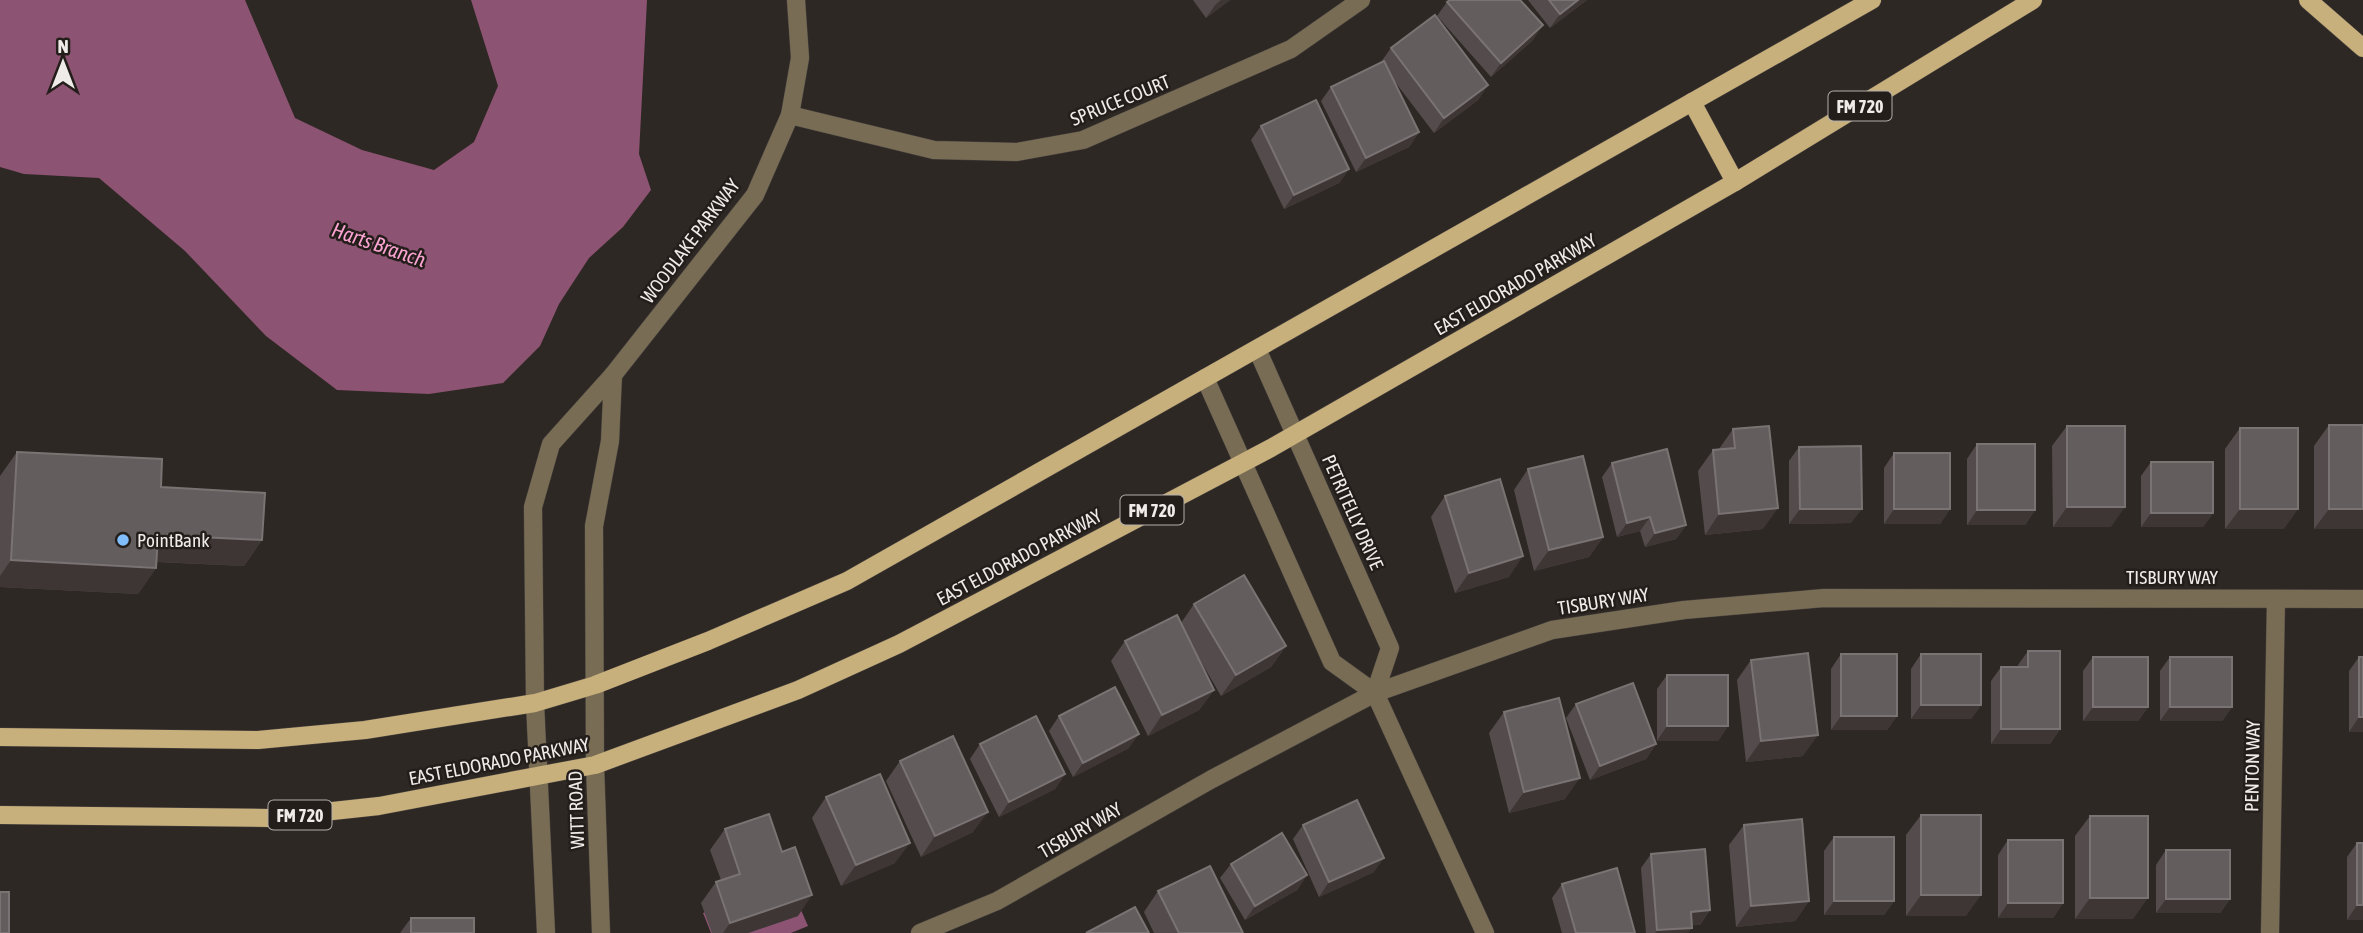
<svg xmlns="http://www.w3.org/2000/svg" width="2363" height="933" font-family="'Asap Condensed',sans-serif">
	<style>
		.water { fill: #8d5372 }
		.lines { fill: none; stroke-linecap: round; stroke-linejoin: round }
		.minor-casing { stroke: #494340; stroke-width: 19 }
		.major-casing { stroke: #494340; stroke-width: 19 }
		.minor { stroke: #786d54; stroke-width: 18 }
		.major { stroke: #c8b07c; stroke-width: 18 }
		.wall { fill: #544c4c }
		.shaded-wall { fill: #3e3635 }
		.building { fill: #645d5d; stroke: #7a7373; stroke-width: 2 }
		.poi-dot { fill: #80bdfa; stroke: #241e1b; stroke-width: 2.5 }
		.labels { text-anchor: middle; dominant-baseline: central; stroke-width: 5; stroke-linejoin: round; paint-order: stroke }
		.shield { fill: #241e1b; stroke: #b2aeab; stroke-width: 2 }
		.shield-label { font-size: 18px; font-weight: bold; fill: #efebe9 }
		.street-label { font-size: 19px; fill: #efebe9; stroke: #241e1b }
		.poi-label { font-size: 19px; fill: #efebe9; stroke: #241e1b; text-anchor: start }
		.water-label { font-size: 21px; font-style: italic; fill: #fba3d1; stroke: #241e1b }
	</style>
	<rect width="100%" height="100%" fill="#2e2824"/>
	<g class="water">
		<path d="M0,0h245l50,118 67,32 72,20 40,-28 24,-56 -27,-86h176l-8,154 12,36 -28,37 -34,31 -30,46 -19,42 -37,37 -74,11 -92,-4 -71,-54 -81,-85 -86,-73 -75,-4 -24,-7z"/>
		<path d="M787,878l21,48 -17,7h-80l-8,-20z"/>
	</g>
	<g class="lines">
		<g class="minor-casing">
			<g id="minor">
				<path d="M790,115l144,35 83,2 66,-12 208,-91 70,-49"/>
				<path d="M1257,349l133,299 -15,45"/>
				<path d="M1205,378l127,284 43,31 110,240"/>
				<path d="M546,933l-11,-230 -2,-196 18,-63 62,-69 142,-180 35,-80 10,-57 -4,-58"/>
				<path d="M601,933l-6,-168 -1,-239 16,-85 3,-66"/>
				<path d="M920,933l77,-32 215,-122 163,-86 177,-63 132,-20 140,-12 539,1"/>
				<path d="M2270,933l6,-334"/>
			</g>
		</g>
		<g class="major-casing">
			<g id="major">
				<path d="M2308,0l55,48"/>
				<path d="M1692,102l43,80"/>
				<path d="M0,737l258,3 107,-10 170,-27 60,-18 113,-44 139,-60 1025,-581"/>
				<path d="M0,815l268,3 111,-12 216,-41 203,-75 101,-46 372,-196 464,-266 298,-182"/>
			</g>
		</g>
		<use href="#minor" class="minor"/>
		<use href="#major" class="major"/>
	</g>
	<g class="wall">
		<path d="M1193,0h37l-24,18z"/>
		<path d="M1528,0h59l-37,28z"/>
		<path d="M1447,2l86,38 -42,37 -54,-61z"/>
		<path d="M1391,48l97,37 -10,15 -44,33 -42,-55 27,54 -10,15 -53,25 -35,-71 10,-14 50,-25z"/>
		<path d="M1261,126l88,43 -10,14 -55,26 -33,-69z"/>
		<path d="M2329,425l34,104h-49v-83z"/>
		<path d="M2067,426l44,101h-58l-1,-81z"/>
		<path d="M2240,428l44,101h-59v-80z"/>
		<path d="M1733,429l30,100 -58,6 -7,-64 15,-21 6,-1z"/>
		<path d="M1977,444l58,66 -10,15h-58v-66z"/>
		<path d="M1799,447l52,76 -62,1v-63z"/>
		<path d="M17,452l144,35 101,53 -18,26 -87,-4 -1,6 -18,26 -138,-7v-111z"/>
		<path d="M1894,453l56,56 -10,15h-56v-56z"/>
		<path d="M2151,462l62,51 -10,14h-62v-51z"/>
		<path d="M1612,463l74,62 -10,14 -31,8 -5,-16 -23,6 -15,-60z"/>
		<path d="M1528,469l75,68 -14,20 -55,14 -20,-81z"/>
		<path d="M1445,496l64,81 -54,16 -24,-76z"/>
		<path d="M1194,604l92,42 -15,21 -50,29 -28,-48 21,42 -15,20 -51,26 -37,-75 14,-20 56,-18z"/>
		<path d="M2028,651l32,78 -10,15h-59v-63l10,-14h17v-2z"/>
		<path d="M1841,654l56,62 -10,14h-56v-61z"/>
		<path d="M1921,654l60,51 -10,14h-60v-50z"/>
		<path d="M2093,657l55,50 -10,14h-55v-50z"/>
		<path d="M2170,657l62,50 -10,14h-62v-50z"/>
		<path d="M2359,657l4,75h-14v-61z"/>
		<path d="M1751,660l52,96 -57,6 -9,-82z"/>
		<path d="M1667,675l61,51 -10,15h-61v-52z"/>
		<path d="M1576,704l80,40 -10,15 -56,21 -24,-62z"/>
		<path d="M1504,712l61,87 -56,14 -20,-80z"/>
		<path d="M1059,716l70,32 -56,29 -24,-46z"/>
		<path d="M980,744l85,30 -10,15 -56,28 -29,-58z"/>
		<path d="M900,761l73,71 -52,25 -35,-76z"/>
		<path d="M826,797l69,66 -54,23 -29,-68z"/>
		<path d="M1921,815l45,101h-60v-81z"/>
		<path d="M2090,816l43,103h-58v-83z"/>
		<path d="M1303,825l71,47 -55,25 -26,-58z"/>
		<path d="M1744,825l65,76 -14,20 -59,6 -7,-82z"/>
		<path d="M725,829l73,87 -50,17h-36l-11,-30 15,-21 5,-2 -11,-30z"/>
		<path d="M1834,837l60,64 -10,14h-60v-64z"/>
		<path d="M2008,840l55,63 -10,15h-55v-63z"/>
		<path d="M2357,843l6,77h-16v-63z"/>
		<path d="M2166,850l64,49 -10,14h-64v-48z"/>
		<path d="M1651,854l59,56 -10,15h-8l-4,8h-42l-5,-65z"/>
		<path d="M1231,864l76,11 -10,15 -52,30 -25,-42z"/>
		<path d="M1562,884l73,49h-73l-10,-35z"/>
		<path d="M1158,891l85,42h-89l-10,-21z"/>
		<path d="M411,918l63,15h-74z"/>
	</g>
	<g class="shaded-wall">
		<path d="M1221,0h9l-24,18 10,-14z"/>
		<path d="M1578,0h9l-37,28 10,-14z"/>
		<path d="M1543,25l-10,15 -42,37 10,-14z"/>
		<path d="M1488,85l-10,15 -44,33 10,-15z"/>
		<path d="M1419,132l-10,15 -53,25 10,-14z"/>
		<path d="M1349,169l-10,14 -55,26 10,-14z"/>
		<path d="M2067,507h58l-14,20h-58z"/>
		<path d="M1778,508l-15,21 -58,6 14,-21z"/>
		<path d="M1800,509h62l-11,14 -62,1z"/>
		<path d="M1894,509h56l-10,15h-56z"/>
		<path d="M2240,509h58l-14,20h-59z"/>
		<path d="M2329,509h34v20h-49z"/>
		<path d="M1977,510h58l-10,15h-58z"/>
		<path d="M2151,513h62l-10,14h-62z"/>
		<path d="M1650,517l-10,14 -23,6 10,-14z"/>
		<path d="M1686,525l-10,14 -31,8 10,-14z"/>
		<path d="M158,535l104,5 -18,26 -104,-5z"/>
		<path d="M1603,537l-14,20 -55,14 15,-21z"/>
		<path d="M1523,556l-14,21 -54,16 14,-20z"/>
		<path d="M11,560l145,8 -18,26 -138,-7v-11z"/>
		<path d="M1286,646l-15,21 -50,29 15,-21z"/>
		<path d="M1214,690l-15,20 -51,26 14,-21z"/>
		<path d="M1921,705h60l-10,14h-60z"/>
		<path d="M2093,707h55l-10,14h-55z"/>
		<path d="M2170,707h62l-10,14h-62z"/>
		<path d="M1841,716h56l-10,14h-56z"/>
		<path d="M2359,717h4v15h-14z"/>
		<path d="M1667,726h61l-10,15h-61z"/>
		<path d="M2001,729h59l-10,15h-59z"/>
		<path d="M1139,734l-10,14 -56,29 10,-14z"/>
		<path d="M1818,735l-15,21 -57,6 15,-21z"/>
		<path d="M1656,744l-10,15 -56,21 10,-14z"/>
		<path d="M1065,774l-10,15 -56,28 10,-15z"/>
		<path d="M1580,778l-15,21 -56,14 15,-21z"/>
		<path d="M988,812l-15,20 -52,25 14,-21z"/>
		<path d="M910,843l-15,20 -54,23 15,-21z"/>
		<path d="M1384,858l-10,14 -55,25 10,-15z"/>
		<path d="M1307,875l-10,15 -52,30 10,-14z"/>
		<path d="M812,895l-14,21 -50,17h-25l7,-10z"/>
		<path d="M1921,895h60l-15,21h-60z"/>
		<path d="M2090,898h58l-15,21h-58z"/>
		<path d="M2166,899h64l-10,14h-64z"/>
		<path d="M1809,901l-14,20 -59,6 15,-21z"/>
		<path d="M1834,901h60l-10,14h-60z"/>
		<path d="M2008,903h55l-10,15h-55z"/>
		<path d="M2357,905h6v15h-16z"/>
		<path d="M1710,910l-10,15 -20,1 11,-14z"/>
		<path d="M1692,928l-4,5h-33l2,-3z"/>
	</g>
	<g class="building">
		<path d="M1450,0h70l23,25 -42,38 -54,-61z"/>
		<path d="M1549,0h29l-18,14z"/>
		<path d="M1435,15l53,70 -44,33 -53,-70z"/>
		<path d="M1384,61l35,71 -53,26 -35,-71z"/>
		<path d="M1316,100l33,69 -55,26 -33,-69z"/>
		<rect x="2329" y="425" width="34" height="84"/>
		<path d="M1769,426l9,82 -59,6 -6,-64 22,-2 -2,-19z"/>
		<rect x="2067" y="426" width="58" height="81"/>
		<rect x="2240" y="428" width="58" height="81"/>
		<rect x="1977" y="444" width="58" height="66"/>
		<path d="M1861,446l1,63h-62l-1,-62z"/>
		<path d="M1667,449l19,76 -31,8 -5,-16 -23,6 -15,-60z"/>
		<path d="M17,452l145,7 -1,28 104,6 -3,47 -104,-5 -2,33 -145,-8z"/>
		<rect x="1894" y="453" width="56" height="56"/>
		<path d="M1583,456l20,81 -54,13 -21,-81z"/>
		<rect x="2151" y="462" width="62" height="51"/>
		<path d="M1500,479l23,77 -54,17 -24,-77z"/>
		<path d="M1244,575l42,71 -50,29 -42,-71z"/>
		<path d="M1177,615l37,75 -52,25 -37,-74z"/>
		<path d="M2028,651h32v78h-59v-62h27z"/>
		<path d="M1808,653l10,82 -57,6 -10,-81z"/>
		<rect x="1841" y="654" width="56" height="62"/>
		<rect x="1921" y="654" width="60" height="51"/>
		<rect x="2093" y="657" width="55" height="50"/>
		<rect x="2170" y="657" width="62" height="50"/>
		<rect x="2359" y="657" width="4" height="60"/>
		<rect x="1667" y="675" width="61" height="51"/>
		<path d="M1633,683l23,61 -56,22 -24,-62z"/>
		<path d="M1115,687l24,47 -56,29 -24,-47z"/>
		<path d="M1559,698l21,80 -56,14 -20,-80z"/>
		<path d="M1036,716l29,58 -56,28 -29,-58z"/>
		<path d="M953,736l35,76 -53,24 -35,-75z"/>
		<path d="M880,774l30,69 -54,22 -30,-68z"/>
		<path d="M1357,800l27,58 -55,24 -26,-57z"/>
		<path d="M769,814l13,38 13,-5 17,48 -82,28 -14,-41 24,-8 -15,-45z"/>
		<rect x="1921" y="815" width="60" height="80"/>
		<rect x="2090" y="816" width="58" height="82"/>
		<path d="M1802,819l7,82 -58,5 -7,-81z"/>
		<path d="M1282,833l25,42 -52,31 -24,-42z"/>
		<rect x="1834" y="837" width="60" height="64"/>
		<rect x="2008" y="840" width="55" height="63"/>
		<rect x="2357" y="843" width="6" height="62"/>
		<path d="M1705,849l5,61 -19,2 1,16 -35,2 -6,-76z"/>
		<rect x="2166" y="850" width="64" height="49"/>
		<path d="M1210,866l33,67h-64l-21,-42z"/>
		<path d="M1617,868l18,65h-59l-14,-49z"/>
		<rect x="0" y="892" width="9" height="41"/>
		<path d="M1135,907l14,26h-63z"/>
		<rect x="411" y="918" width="63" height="15"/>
	</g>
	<circle class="poi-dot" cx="123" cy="540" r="7"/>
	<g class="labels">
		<g class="shield">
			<rect x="1828.5" y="91.5" width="63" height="29" rx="5"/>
			<rect x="1120.5" y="495.5" width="63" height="29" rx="5"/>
			<rect x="268.5" y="800.5" width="63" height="29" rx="5"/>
		</g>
		<g class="shield-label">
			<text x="1860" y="106">FM 720</text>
			<text x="1152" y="510">FM 720</text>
			<text x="300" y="815">FM 720</text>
		</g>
		<g class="street-label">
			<text transform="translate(1120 100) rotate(-22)">SPRUCE COURT</text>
			<text transform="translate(690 241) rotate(-53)">WOODLAKE PARKWAY</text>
			<text transform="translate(1515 284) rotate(-30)">EAST ELDORADO PARKWAY</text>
			<text transform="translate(1353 512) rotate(66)">PETRITELLY DRIVE</text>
			<text transform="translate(1019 557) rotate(-28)">EAST ELDORADO PARKWAY</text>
			<text x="2172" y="577">TISBURY WAY</text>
			<text transform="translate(1603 601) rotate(-9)">TISBURY WAY</text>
			<text transform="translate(499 761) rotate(-11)">EAST ELDORADO PARKWAY</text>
			<text transform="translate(2252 766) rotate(-89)">PENTON WAY</text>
			<text transform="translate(576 810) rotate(-92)">WITT ROAD</text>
			<text transform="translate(1080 830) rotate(-30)">TISBURY WAY</text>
		</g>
		<g class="poi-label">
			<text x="137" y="540">PointBank</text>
		</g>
		<g class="water-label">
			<text transform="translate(379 244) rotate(19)">Harts Branch</text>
		</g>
	</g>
	<g transform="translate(63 63)" stroke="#241e1b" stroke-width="5" paint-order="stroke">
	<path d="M0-5L12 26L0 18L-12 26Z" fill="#efebe9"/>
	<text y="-10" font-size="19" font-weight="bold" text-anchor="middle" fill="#efebe9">N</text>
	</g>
</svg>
